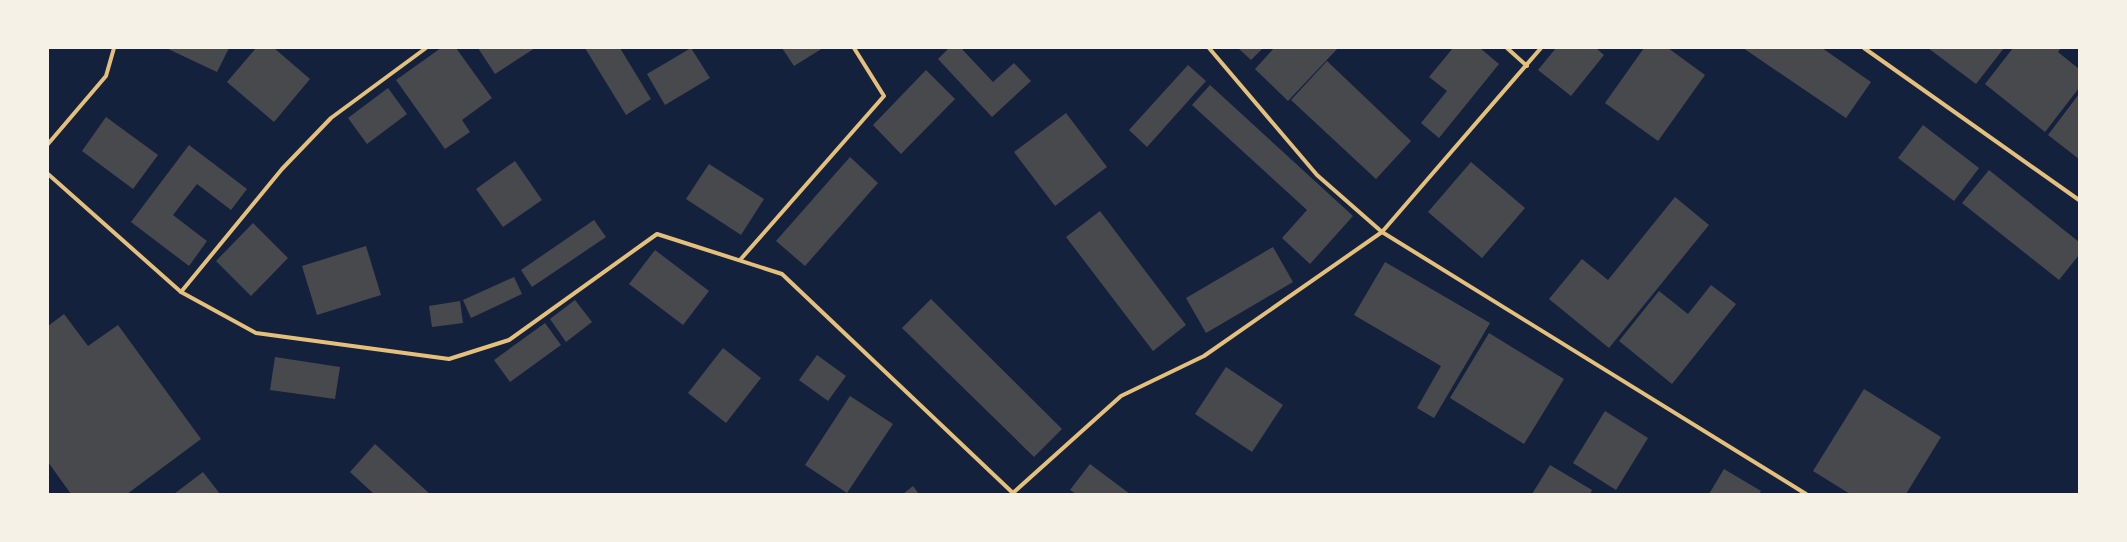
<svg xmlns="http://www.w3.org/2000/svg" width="2127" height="542" font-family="'Titillium Web',sans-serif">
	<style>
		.building { fill: #48494c }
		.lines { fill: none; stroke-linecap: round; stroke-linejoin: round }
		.minor { stroke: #e5c07b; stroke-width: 4 }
	</style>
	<rect width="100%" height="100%" fill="#14213d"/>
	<g class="building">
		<path d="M166,48h63l-12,24z"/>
		<path d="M256,48h18l36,31 -36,43 -47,-40z"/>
		<path d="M441,48h15l36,50 -30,22 8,12 -25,17 -49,-69z"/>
		<path d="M478,48h57l-40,26z"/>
		<path d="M585,48h35l31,51 -25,16z"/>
		<path d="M691,48l19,30 -45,27 -18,-31z"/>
		<path d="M782,48h41l-29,18z"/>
		<path d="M949,48h12l32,34 21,-19 17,18 -39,36 -54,-58z"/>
		<path d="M1238,48h25l-12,12z"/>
		<path d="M1274,48h64l-50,53 -33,-32z"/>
		<path d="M1453,48h27l19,16 -60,74 -18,-15 26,-32 -18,-14z"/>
		<path d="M1556,48h40l8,7 -33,41 -33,-26z"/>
		<path d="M1644,48h24l37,27 -47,66 -53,-38z"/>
		<path d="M1743,48h79l49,34 -25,36z"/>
		<path d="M1928,48h76l-28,36z"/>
		<path d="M2013,48h48l-3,4 21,17v19l-34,44 -60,-48z"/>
		<path d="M1327,61l84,80 -35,38 -85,-79z"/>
		<path d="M1188,65l18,16 -59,66 -18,-17z"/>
		<path d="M926,70l29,29 -54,55 -28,-29z"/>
		<path d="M1210,85l143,131 -43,48 -28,-26 25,-28 -115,-105z"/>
		<path d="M388,88l19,26 -40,30 -19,-26z"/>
		<path d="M2079,94v65l-31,-24z"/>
		<path d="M1066,113l41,54 -52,39 -41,-54z"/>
		<path d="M106,117l52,38 -25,34 -51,-38z"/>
		<path d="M1923,125l56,43 -25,33 -56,-43z"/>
		<path d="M189,145l58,44 -16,21 -34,-26 -24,31 34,26 -18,25 -58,-44z"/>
		<path d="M850,157l28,26 -73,83 -29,-25z"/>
		<path d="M515,161l27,39 -39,27 -27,-38z"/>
		<path d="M1471,162l54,46 -43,50 -54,-46z"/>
		<path d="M709,164l55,35 -23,36 -55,-36z"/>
		<path d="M1989,170l90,72v13l-20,25 -97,-77z"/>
		<path d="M1675,197l34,28 -100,123 -60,-49 33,-40 26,21z"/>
		<path d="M1100,211l86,114 -33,26 -87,-114z"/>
		<path d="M594,220l12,17 -74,50 -11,-17z"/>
		<path d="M253,223l35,35 -37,38 -35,-35z"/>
		<path d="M366,246l15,49 -64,20 -15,-49z"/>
		<path d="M1273,247l20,35 -87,51 -20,-35z"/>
		<path d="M655,250l54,41 -26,34 -54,-41z"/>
		<path d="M1385,262l105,61 -56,95 -17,-10 24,-42 -87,-51z"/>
		<path d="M514,277l8,17 -51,24 -8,-18z"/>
		<path d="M1711,285l25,19 -64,80 -53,-43 40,-50 29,23z"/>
		<path d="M931,299l131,130 -28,28 -132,-129z"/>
		<path d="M575,300l17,22 -26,20 -16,-23z"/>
		<path d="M460,301l3,22 -31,4 -3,-21z"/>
		<path d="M64,314l24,32 30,-21 83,114 -74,55h-56l-23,-32v-136z"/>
		<path d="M545,323l16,22 -51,37 -16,-22z"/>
		<path d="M1489,333l75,46 -40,65 -74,-46z"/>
		<path d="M723,348l38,30 -35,45 -38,-30z"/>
		<path d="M817,355l29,21 -18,25 -29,-21z"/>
		<path d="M275,357l65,10 -5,32 -65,-9z"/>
		<path d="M1226,367l57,38 -31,47 -57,-38z"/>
		<path d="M1864,389l77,48 -35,57h-56l-37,-23z"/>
		<path d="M850,396l43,28 -46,69 -42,-28z"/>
		<path d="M1605,411l43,27 -32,52 -43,-27z"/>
		<path d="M375,444l55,50h-56l-24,-22z"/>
		<path d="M1090,464l40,30h-54l-6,-4z"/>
		<path d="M1550,465l42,25 -2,4h-58z"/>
		<path d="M1724,469l37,22 -2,3h-50z"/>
		<path d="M203,472l17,22h-46z"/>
		<path d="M913,486l6,8h-16z"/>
	</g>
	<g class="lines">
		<g class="minor">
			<path d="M1209,48l108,127 65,57 424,262"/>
			<path d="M1507,48l20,18"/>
			<path d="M1864,48l215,152"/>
			<path d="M48,144l58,-68 8,-28"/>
			<path d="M48,174l133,118 75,41 193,26 60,-19 148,-106 125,40 232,220"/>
			<path d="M740,260l144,-164 -30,-48"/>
			<path d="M181,292l101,-123 49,-51 95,-70"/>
			<path d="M1013,493l108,-97 83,-40 178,-124 159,-184"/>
		</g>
	</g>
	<rect width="2127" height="542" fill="none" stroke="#f6f1e7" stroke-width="98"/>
</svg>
